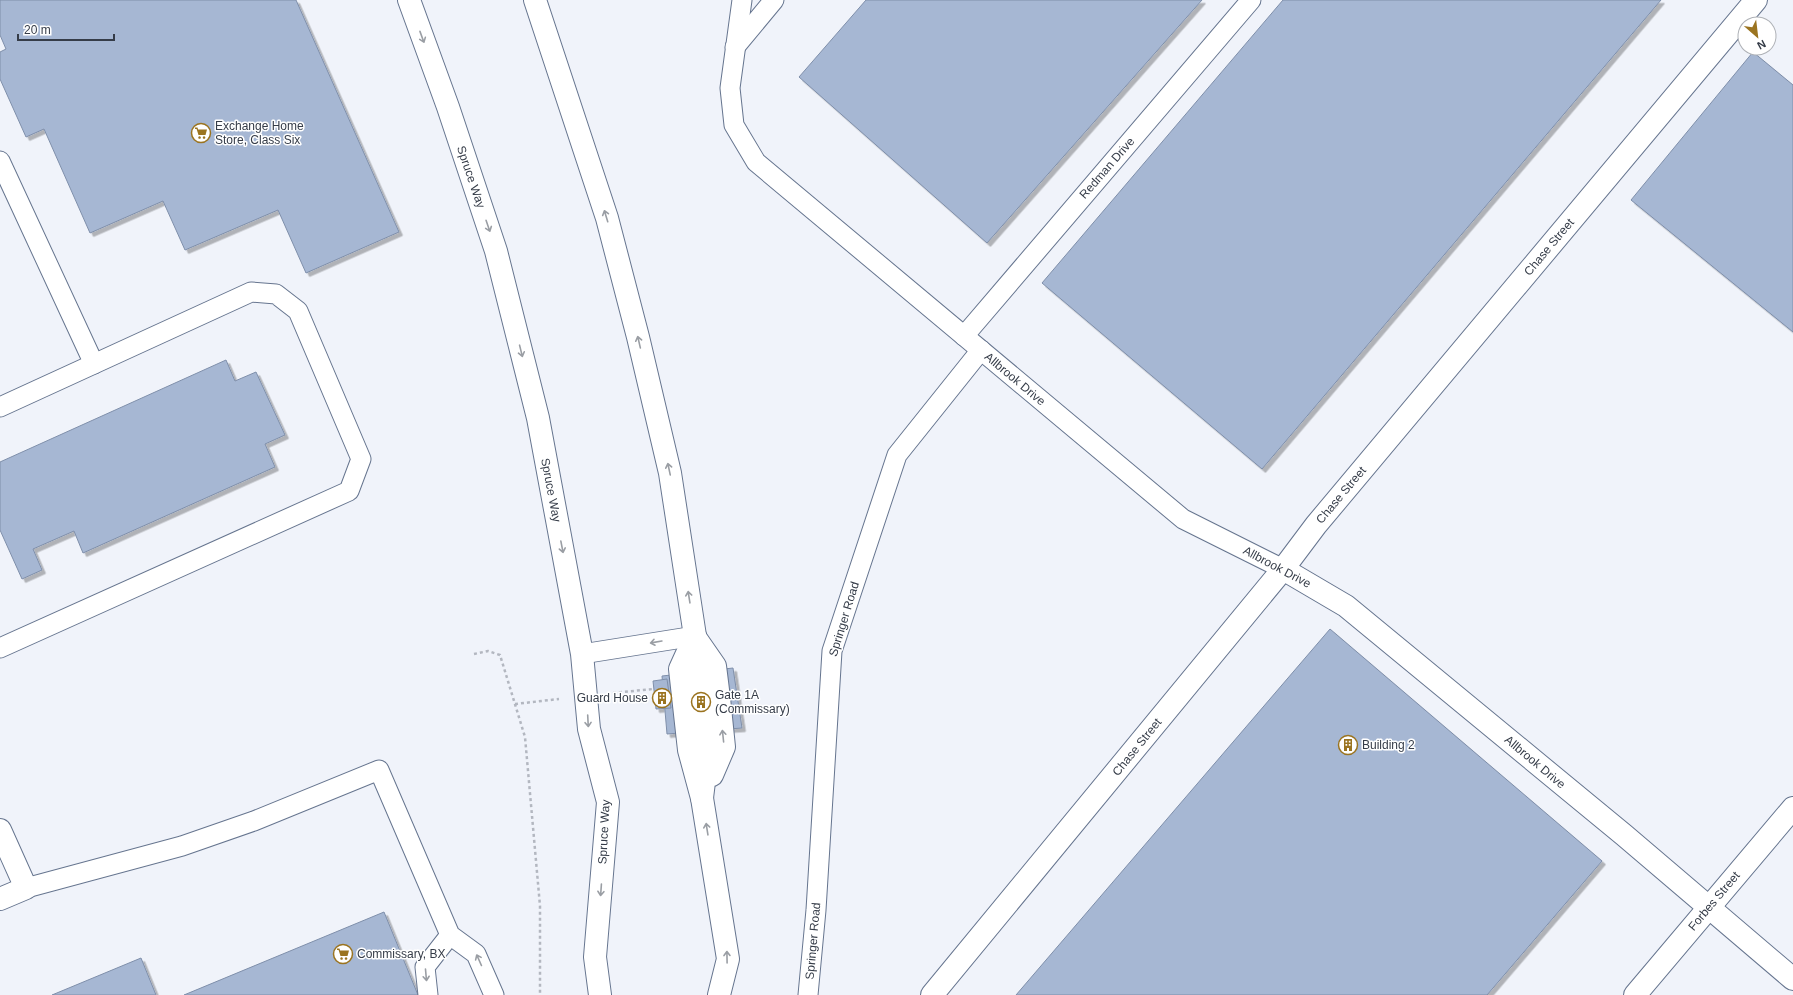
<svg xmlns="http://www.w3.org/2000/svg" width="1793" height="995" font-family="Arial,sans-serif">
	<style>
		.building { fill: #a6b7d3; stroke: #7f8faa; filter: url(#shadow) }
		.lines { fill: none; stroke-linecap: round; stroke-linejoin: round }
		.service-casing { stroke: #66758f; stroke-width: 21 }
		.minor-casing { stroke: #66758f; stroke-width: 24 }
		.tertiary-casing { stroke: #66758f; stroke-width: 24 }
		.path { stroke: #b3b7c0; stroke-width: 2.5; stroke-dasharray: 3 3; stroke-linecap: butt }
		.service { stroke: #fff; stroke-width: 19 }
		.minor { stroke: #fff; stroke-width: 22 }
		.tertiary { stroke: #fff; stroke-width: 22 }
		.oneway { stroke: #9a9ea4 }
		.labels { text-anchor: middle; dominant-baseline: central; stroke-width: 3; stroke-linejoin: round; paint-order: stroke }
		.poi-label { font-size: 12px; fill: #353c48; stroke: #fff; text-anchor: start }
		.street-label { font-size: 12px; fill: #353c48; stroke: #fff }
	</style>
	<defs>
		<filter id="shadow"><feDropShadow dx="3.5" dy="3.5" stdDeviation="0" flood-color="#0004"/></filter>
	</defs>
	<rect width="100%" height="100%" fill="#f0f3fa"/>
	<g class="building">
		<path d="M0,0h296l103,232 -93,41 -28,-63 -93,40 -22,-49 -73,32 -46,-104 -18,8 -26,-58v-27l6,-3 -6,-14z"/>
		<path d="M866,0h336l-215,243 -188,-166z"/>
		<path d="M1283,0h378l-399,469 -220,-186z"/>
		<path d="M1753,52l40,33v247l-162,-132z"/>
		<path d="M226,360l9,21 21,-9 29,63 -20,9 10,23 -192,86 -9,-22 -41,18 9,21 -20,9 -22,-49v-68z"/>
		<path d="M1330,629l272,232 -115,134h-471z"/>
		<path d="M733,668l9,60 -75,6 -5,-58z"/>
		<path d="M667,679l4,29 -15,1 -3,-28z"/>
		<path d="M384,912l34,83h-234z"/>
		<path d="M141,958l15,37h-104z"/>
	</g>
	<g class="lines">
		<g class="service-casing">
			<g id="service">
				<path d="M742,0l-12,88 4,37 22,37 427,357 100,50"/>
				<path d="M735,47l39,-47"/>
				<path d="M0,161l94,203"/>
				<path d="M964,336l287,-336"/>
				<path d="M0,407l251,-115 25,2 22,17 63,148 -12,32 -349,157"/>
				<path d="M582,654l113,-18"/>
				<path d="M26,888l156,-42 72,-25 125,-51 71,165 26,19 18,41"/>
				<path d="M428,995l-3,-28 25,-32"/>
				<path d="M808,995l8,-85 16,-259 65,-196 84,-105"/>
			</g>
		</g>
		<g class="minor-casing">
			<g id="minor">
				<path d="M1283,569l63,37 278,229 169,144"/>
				<path d="M0,830l26,58 -26,11"/>
				<path d="M932,995l351,-426 33,-44 440,-525"/>
				<path d="M1635,995l158,-187"/>
			</g>
		</g>
		<g class="tertiary-casing">
			<g id="tertiary">
				<path d="M409,0l39,107 48,144 42,167 44,236 7,75 19,73 -13,155 5,38"/>
				<path d="M535,0l72,218 31,119 32,136 25,163 13,113 -6,49"/>
				<path d="M695,636l-15,33 9,81 13,48 26,161 -9,36"/>
				<path d="M697,640l18,26 4,32 5,49 -12,28"/>
			</g>
		</g>
		<g class="path">
			<path d="M474,654l14,-3 12,4 25,82 15,169v89"/>
			<path d="M613,693l40,-4"/>
			<path d="M515,704l44,-5"/>
		</g>
		<use href="#service" class="service"/>
		<use href="#minor" class="minor"/>
		<use href="#tertiary" class="tertiary"/>
	</g>
	<defs><path id="oneway-shaft" d="M-6 0H5M1.5-3L5.5 0L1.5 3" fill="none" stroke-width="1.6" stroke-linecap="round" stroke-linejoin="round"/></defs>
	<g class="oneway">
		<use href="#oneway-shaft" transform="translate(422 37) rotate(70)"/>
		<use href="#oneway-shaft" transform="translate(606 216) rotate(-107)"/>
		<use href="#oneway-shaft" transform="translate(488 226) rotate(71)"/>
		<use href="#oneway-shaft" transform="translate(639 342) rotate(-103)"/>
		<use href="#oneway-shaft" transform="translate(521 351) rotate(76)"/>
		<use href="#oneway-shaft" transform="translate(669 469) rotate(-102)"/>
		<use href="#oneway-shaft" transform="translate(562 547) rotate(79)"/>
		<use href="#oneway-shaft" transform="translate(689 597) rotate(-99)"/>
		<use href="#oneway-shaft" transform="translate(656 642) rotate(170)"/>
		<use href="#oneway-shaft" transform="translate(588 721) rotate(87)"/>
		<use href="#oneway-shaft" transform="translate(723 736) rotate(-96)"/>
		<use href="#oneway-shaft" transform="translate(707 829) rotate(-99)"/>
		<use href="#oneway-shaft" transform="translate(601 890) rotate(94)"/>
		<use href="#oneway-shaft" transform="translate(727 957) rotate(-91)"/>
		<use href="#oneway-shaft" transform="translate(479 960) rotate(-114)"/>
		<use href="#oneway-shaft" transform="translate(426 975) rotate(85)"/>
	</g>
	<defs>
		<g id="supermarket-ring" transform="scale(1)"><circle r="9.5" fill="#fff" stroke="#9b7420" stroke-width="1.5"/><path d="M-6-5.5h2.5l.6 2H6L4.5 2H-2.5L-4.4-4H-6ZM-1.5 3.2a1.3 1.3 0 1 0 .1 0ZM3 3.2a1.3 1.3 0 1 0 .1 0Z" fill="#9b7420"/></g>
		<g id="building-ring" transform="scale(1)"><circle r="9.5" fill="#fff" stroke="#9b7420" stroke-width="1.5"/><path d="M-4-6H4V6H1V3H-1V6H-4ZM-2.5-4.3h1.7v1.8h-1.7ZM.8-4.3h1.7v1.8H.8ZM-2.5-1h1.7V.8h-1.7ZM.8-1h1.7V.8H.8Z" fill="#9b7420"/></g>
	</defs>
	<g fill-rule="evenodd">
		<use href="#supermarket-ring" x="201" y="133"/>
		<use href="#building-ring" x="662" y="698"/>
		<use href="#building-ring" x="701" y="702"/>
		<use href="#building-ring" x="1348" y="745"/>
		<use href="#supermarket-ring" x="343" y="954"/>
	</g>
	<g class="labels">
		<g class="poi-label">
			<text x="215" y="126">Exchange Home<tspan x="215" dy="14">Store, Class Six</tspan></text>
			<text x="715" y="695">Gate 1A<tspan x="715" dy="14">(Commissary)</tspan></text>
			<text x="648" y="698" text-anchor="end">Guard House</text>
			<text x="1362" y="745">Building 2</text>
			<text x="357" y="954">Commissary, BX</text>
		</g>
		<g class="street-label">
			<text transform="translate(1107 168) rotate(-49)">Redman Drive</text>
			<text transform="translate(471 177) rotate(71)">Spruce Way</text>
			<text transform="translate(1549 247) rotate(-50)">Chase Street</text>
			<text transform="translate(1015 379) rotate(40)">Allbrook Drive</text>
			<text transform="translate(551 490) rotate(79)">Spruce Way</text>
			<text transform="translate(1341 495) rotate(-50)">Chase Street</text>
			<text transform="translate(1277 567) rotate(28)">Allbrook Drive</text>
			<text transform="translate(844 619) rotate(-73)">Springer Road</text>
			<text transform="translate(1137 747) rotate(-51)">Chase Street</text>
			<text transform="translate(1535 762) rotate(40)">Allbrook Drive</text>
			<text transform="translate(604 832) rotate(-87)">Spruce Way</text>
			<text transform="translate(1714 901) rotate(-50)">Forbes Street</text>
			<text transform="translate(813 941) rotate(-85)">Springer Road</text>
		</g>
	</g>
	<g transform="translate(1757 36) rotate(152)"><circle r="19" fill="#ffffff" stroke="#aeb1b6"/>
	<path d="M0-3L7 15L0 10L-7 15Z" fill="#9b7420"/>
	<text y="-6" font-size="11" font-weight="bold" text-anchor="middle" fill="#353c48">N</text>
	</g>
	<path d="M18 34v6h96v-6" fill="none" stroke="#353c48" stroke-width="2"/>
	<text x="24" y="34" font-size="12" fill="#353c48" stroke="#ffffff" stroke-width="3" paint-order="stroke">20 m</text>
</svg>
